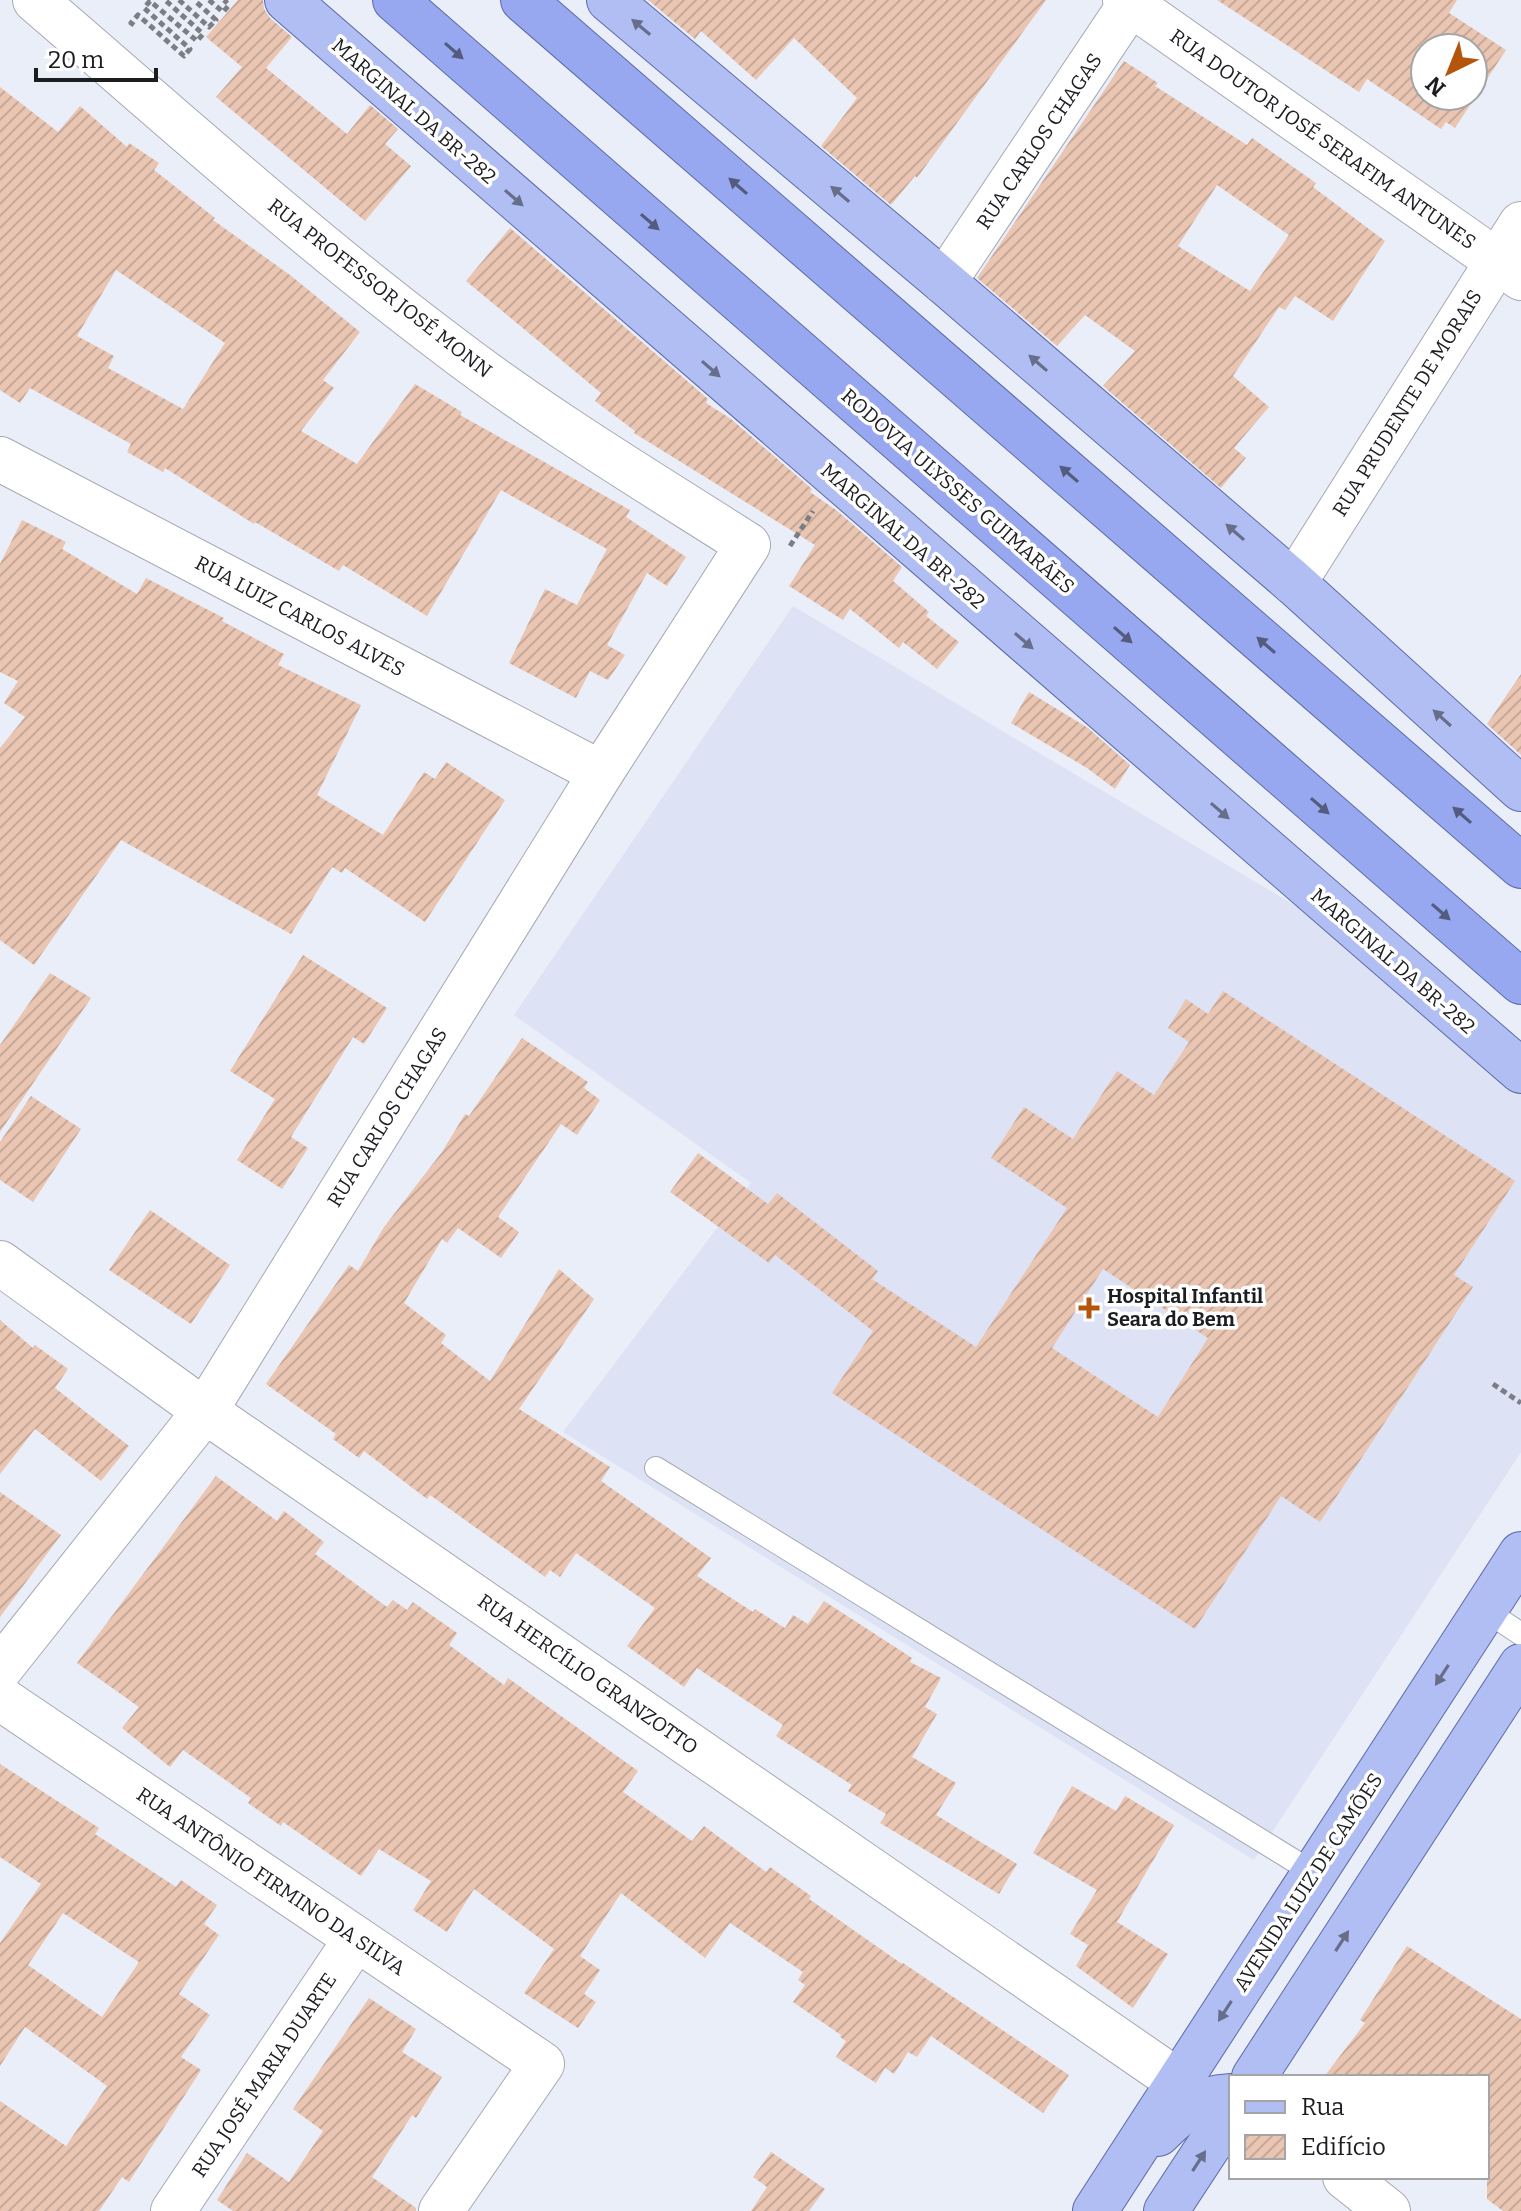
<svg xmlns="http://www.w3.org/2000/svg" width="1521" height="2211" font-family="Bitter,serif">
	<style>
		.built { fill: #dde3f5 }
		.building { fill: url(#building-hatch); fill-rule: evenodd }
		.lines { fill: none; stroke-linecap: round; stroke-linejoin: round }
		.service-casing { stroke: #a5a9b4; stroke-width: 24 }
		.minor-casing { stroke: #a5a9b4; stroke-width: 46 }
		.tertiary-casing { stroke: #a5a9b4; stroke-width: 46 }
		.primary-casing { stroke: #5b6aa6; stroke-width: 46 }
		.trunk-casing { stroke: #5b6aa6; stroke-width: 46 }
		.path { stroke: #7b7e85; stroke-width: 5; stroke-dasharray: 6 4; stroke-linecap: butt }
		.service { stroke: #fff; stroke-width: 22 }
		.minor { stroke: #fff; stroke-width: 44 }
		.tertiary { stroke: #fff; stroke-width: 44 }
		.primary { stroke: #b1bef4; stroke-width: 44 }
		.trunk { stroke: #97a8f0; stroke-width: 44 }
		.oneway { fill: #666e8a }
		.oneway2 { fill: #535c7e }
		.poi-dot { fill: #b5550b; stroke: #fff; stroke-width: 3 }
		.labels { text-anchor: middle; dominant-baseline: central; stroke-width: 7; stroke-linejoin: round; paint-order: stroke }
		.street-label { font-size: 20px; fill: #1c1d21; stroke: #fff }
		.poi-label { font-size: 20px; font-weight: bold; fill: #1c1d21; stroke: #fff; text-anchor: start }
	</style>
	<defs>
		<pattern id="building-hatch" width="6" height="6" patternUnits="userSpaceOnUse" patternTransform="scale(2)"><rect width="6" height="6" fill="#e9c5b2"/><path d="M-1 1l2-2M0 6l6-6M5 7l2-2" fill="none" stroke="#c7a999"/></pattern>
	</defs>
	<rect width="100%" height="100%" fill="#eaeef9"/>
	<path class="built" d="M793,606l543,324 185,157v365l-267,408 -691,-428 188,-249 -237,-168z"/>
	<g class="building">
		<path d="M238,0h25l1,9 6,9 22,19 -26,31 81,66 23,-29 28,24 -13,15 26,22 -46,55 -149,-124 26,-30 -36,-30z"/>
		<path d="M648,0h398l-129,178 -2,-2 -24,29 -70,-59 36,-48 -63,-60 -38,42 -55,-49 -6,8z"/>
		<path d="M1217,0h240l-8,13 57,37 -51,78 -9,-6 -5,7 -74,-50 -8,13zM1425,48h48v48h-48z"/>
		<path d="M1124,61l34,22 -3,3 92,59 5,-7 64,45 -3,4 72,54 -52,80 -38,-25 -10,14 -6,-3 -46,69 36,31 -35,41 12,10 -25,30 -118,-102 32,-35 -50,-36 -28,31 -80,-68zM1217,185l72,50 -39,56 -72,-45z"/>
		<path d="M0,87l58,45 22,-26 47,41 2,-4 30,20 -5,7 61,48 -2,2 77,55 70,57 -37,48 11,8 -33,43 56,33 58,-80 47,28 -2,3 170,95 -4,7 60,40 -19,29 -20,-13 -40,72 18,10 -17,25 -18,-9 -14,27 -67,-35 36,-74 32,16 30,-56 -106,-59 -74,126 -84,-51 -4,6 -84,-49 -1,2 -89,-56 -2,4 -36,-20 4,-8 -101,-56 -10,15 -20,-13zM116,270l109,73 -42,66 -75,-41 6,-12 -37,-20z"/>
		<path d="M510,228l198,171 -2,4 25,16 81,70 -2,3 26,18 66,57 -9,14 36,31 -3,4 33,26 -22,27 -34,-27 -4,6 -49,-39 -7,11 -54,-34 26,-41 -181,-112 1,-2 -40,-30 6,-8 -135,-112z"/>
		<path d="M22,520l44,22 -4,7 75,45 9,-16 78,40 -2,3 62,33 -6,11 83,40 -44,90 66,40 41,-63 11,7 11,-17 59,38 -80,122 -80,-54 -3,5 -10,-6 -41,67 -170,-94 -87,125 -34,-25v-192l25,-31 -21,-14 14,-22 -18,-9v-108z"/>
		<path d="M1521,674v81l-34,-31z"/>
		<path d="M1029,692l59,36 42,37 -15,24 -28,-21 -76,-45z"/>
		<path d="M303,955l84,53 -23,36 -11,-7 -62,100 17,11 -26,41 -45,-29 38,-61 -45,-28z"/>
		<path d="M50,973l41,25 -91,134v-87z"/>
		<path d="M1223,991l292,190 -61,94 19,12 -153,235 -39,-26 -86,133 -363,-236 41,-62 -98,-76 -6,8 -99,-71 28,-39 70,51 9,-11 101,78 -6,8 104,68 91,-139 -76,-50 33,-51 49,32 44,-68 37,24 35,-53 -21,-14 18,-29 22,15zM1103,1269l105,69 -50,79 -106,-69z"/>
		<path d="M522,1038l66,44 -4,6 16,12 -23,35 -16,-11 -63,93 21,15 -18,26 -43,-30 -11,15 -5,-4 -38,64 42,32 -5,8 49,38 69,-112 35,30 -75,110 91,58 -9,14 110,77 -14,18 56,36 2,-3 30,19 8,-13 15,9 16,-23 88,57 -2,4 31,16 -16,29 12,7 -25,43 44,26 -20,32 81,49 -18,30 -119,-71 6,-9 -38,-23 4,-6 -76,-49 7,-11 -86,-57 -13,19 -57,-41 28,-38 -79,-55 -16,24 -10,-7 -5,7 -115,-82 -3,4 -63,-48 -5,7 -26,-19 3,-5 -70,-50 83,-119 9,6 26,-44 58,-75 23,-38 4,2z"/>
		<path d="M31,1096l50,33 -48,73 -33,-22v-38z"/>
		<path d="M150,1210l80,55 -39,59 -82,-54z"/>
		<path d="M0,1320l33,28 2,-3 33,24 -13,19 74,58 -28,35 -66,-52 -35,45z"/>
		<path d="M216,1476l61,45 7,-10 40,31 -9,12 72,53 6,-7 14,10 6,-8 44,31 -8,12 55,40 4,-7 130,93 -15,21 69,49 12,-15 62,46 4,-5 41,29 -2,3 93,65 1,-1 166,112 -26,38 -112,-77 -14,21 -9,-5 -14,22 -9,-6 -9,15 -40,-26 10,-16 -6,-4 1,-2 -48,-33 12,-17 -7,-5 5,-8 -73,-49 -25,35 -84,-65 -41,63 20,14 -16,24 12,8 -18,26 -54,-35 30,-44 -80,-60 -27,43 -34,-22 18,-29 -52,-32 -18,27 -78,-54 -2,4 -33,-23 3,-5 -68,-48 -13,17 -48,-39 17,-21 -62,-44z"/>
		<path d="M0,1492l61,43 -61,82z"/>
		<path d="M0,1764l99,64 -4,6 81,53 5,-7 36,25 -13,19 15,11 -40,59 31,21 -29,42 20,13 -72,112 -7,-5 -23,34h-99v-110l66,45 41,-60 -82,-59 -25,39v-123l41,-59 -41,-27zM63,1913l76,49 -37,55 -74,-52z"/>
		<path d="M1072,1786l44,25 9,-15 49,29 -57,97 51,32 -35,54 -57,-42 12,-21 -18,-11 27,-44 -64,-37z"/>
		<path d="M1407,1946l114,73v192h-18l-16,-12v-122h-163l41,-54 -5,-3z"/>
		<path d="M369,1998l47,31 -14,23 40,25 -26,41 -4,-3 -40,62 44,31v3h-183l-16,-11 30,-47 42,29 34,-51 -30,-22z"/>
		<path d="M771,2152l54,37 -16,22h-58l16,-24 -14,-10z"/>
	</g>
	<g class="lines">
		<g class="service-casing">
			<g id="service">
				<path d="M656,1468l658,405"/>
				<path d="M1485,1610l36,24"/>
			</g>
		</g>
		<g class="minor-casing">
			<g id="minor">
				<path d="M944,282l189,-282"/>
				<path d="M0,459l601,314"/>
				<path d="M1294,583l227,-359"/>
				<path d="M0,1669l205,-258 396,-638 147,-228c-102,-65 -207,-128 -303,-202 -142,-107 -275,-227 -410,-343"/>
				<path d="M0,1698l542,366 -101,147"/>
				<path d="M173,2211l183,-272"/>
			</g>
		</g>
		<g class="tertiary-casing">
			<g id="tertiary">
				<path d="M1125,0l396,278"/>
				<path d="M0,1263l205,148 974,671"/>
				<path d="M1345,2177l43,34"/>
			</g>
		</g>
		<g class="primary-casing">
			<g id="primary">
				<path d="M287,0l1234,1071"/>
				<path d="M609,0l335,282 350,301 227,206"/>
				<path d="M1254,2077l267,-411"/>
				<path d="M1158,2134c24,-24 38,-36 73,-38"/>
				<path d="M1095,2211l426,-657"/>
				<path d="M1166,2211l65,-99"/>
			</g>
		</g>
		<g class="trunk-casing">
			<g id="trunk">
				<path d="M395,0l1126,982"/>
				<path d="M523,0l998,866"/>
			</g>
		</g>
		<g class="path">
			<path d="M179,0l30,27 7,-7 -22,-20"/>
			<path d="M209,0l14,12 6,-7 -5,-5"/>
			<path d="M134,25l-3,-2 7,-8 46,41 6,-7 -46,-41 6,-7 47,40 6,-7 -38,-34"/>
			<path d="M790,546l23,-35"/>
			<path d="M1493,1384l28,19"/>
		</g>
		<use href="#service" class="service"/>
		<use href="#minor" class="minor"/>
		<use href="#tertiary" class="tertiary"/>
		<use href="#primary" class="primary"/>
		<use href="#trunk" class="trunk"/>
	</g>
	<defs><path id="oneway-solid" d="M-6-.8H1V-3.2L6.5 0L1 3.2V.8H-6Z" transform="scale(2)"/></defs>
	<g class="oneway">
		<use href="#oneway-solid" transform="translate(641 27) rotate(-140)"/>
		<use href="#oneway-solid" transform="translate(840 194) rotate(-140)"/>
		<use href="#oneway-solid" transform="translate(514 198) rotate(41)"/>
		<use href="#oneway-solid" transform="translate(1038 363) rotate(-139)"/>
		<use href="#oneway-solid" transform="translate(711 369) rotate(41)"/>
		<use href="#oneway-solid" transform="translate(1235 532) rotate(-139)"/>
		<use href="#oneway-solid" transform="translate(1024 641) rotate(41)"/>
		<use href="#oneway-solid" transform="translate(1442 718) rotate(-138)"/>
		<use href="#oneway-solid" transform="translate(1220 811) rotate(41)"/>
		<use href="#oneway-solid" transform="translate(1442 1675) rotate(123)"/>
		<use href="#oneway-solid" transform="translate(1342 1941) rotate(-57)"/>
		<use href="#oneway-solid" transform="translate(1225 2011) rotate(123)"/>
		<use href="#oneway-solid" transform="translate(1199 2161) rotate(-57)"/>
	</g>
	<g class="oneway2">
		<use href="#oneway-solid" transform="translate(454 51) rotate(41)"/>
		<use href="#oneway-solid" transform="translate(738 186) rotate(-139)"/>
		<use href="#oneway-solid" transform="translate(650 222) rotate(41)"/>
		<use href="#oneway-solid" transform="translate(1069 474) rotate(-139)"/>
		<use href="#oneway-solid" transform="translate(1123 635) rotate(41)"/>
		<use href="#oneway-solid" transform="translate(1266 645) rotate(-139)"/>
		<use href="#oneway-solid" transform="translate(1320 806) rotate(41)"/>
		<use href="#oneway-solid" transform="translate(1462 815) rotate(-139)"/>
		<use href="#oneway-solid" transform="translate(1441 912) rotate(41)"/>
	</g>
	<path class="poi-dot" d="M1085 1296h8v8h8v8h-8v8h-8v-8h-8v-8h8z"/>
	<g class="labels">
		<g class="street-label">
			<text transform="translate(414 111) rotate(41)">MARGINAL DA BR-282</text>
			<text transform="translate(1323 139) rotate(35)">RUA DOUTOR JOSÉ SERAFIM ANTUNES</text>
			<text transform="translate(1039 141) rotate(-56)">RUA CARLOS CHAGAS</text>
			<text transform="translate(380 288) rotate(38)">RUA PROFESSOR JOSÉ MONN</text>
			<text transform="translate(1407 403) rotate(-58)">RUA PRUDENTE DE MORAIS</text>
			<text transform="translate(958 491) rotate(41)">RODOVIA ULYSSES GUIMARÃES</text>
			<text transform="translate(903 536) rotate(41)">MARGINAL DA BR-282</text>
			<text transform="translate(300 616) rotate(28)">RUA LUIZ CARLOS ALVES</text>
			<text transform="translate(1393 961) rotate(41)">MARGINAL DA BR-282</text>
			<text transform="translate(387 1117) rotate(-58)">RUA CARLOS CHAGAS</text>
			<text transform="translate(588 1674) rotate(35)">RUA HERCÍLIO GRANZOTTO</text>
			<text transform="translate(271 1881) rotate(34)">RUA ANTÔNIO FIRMINO DA SILVA</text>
			<text transform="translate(1308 1882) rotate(-57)">AVENIDA LUIZ DE CAMÕES</text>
			<text transform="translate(264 2075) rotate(-56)">RUA JOSÉ MARIA DUARTE</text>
		</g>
		<g class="poi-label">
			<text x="1107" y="1296">Hospital Infantil<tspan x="1107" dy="23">Seara do Bem</tspan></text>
		</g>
	</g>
	<rect x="1229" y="2075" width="260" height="104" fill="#ffffff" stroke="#a4a5a6" stroke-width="2"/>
	<rect x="1245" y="2101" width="40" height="12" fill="#b1bef4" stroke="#a4a5a6" stroke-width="2"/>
	<text x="1301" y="2115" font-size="24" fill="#1c1d21">Rua</text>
	<rect x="1245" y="2135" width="40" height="24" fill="url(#building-hatch)" stroke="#a4a5a6" stroke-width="2"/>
	<text x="1301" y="2155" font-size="24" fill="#1c1d21">Edifício</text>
	<g transform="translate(1449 72) rotate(223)"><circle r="38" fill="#ffffff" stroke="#a4a5a6" stroke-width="2"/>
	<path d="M0-6L14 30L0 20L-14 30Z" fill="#b5550b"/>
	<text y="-12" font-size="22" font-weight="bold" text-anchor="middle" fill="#1c1d21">N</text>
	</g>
	<path d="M36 68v12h120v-12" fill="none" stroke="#1c1d21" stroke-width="4"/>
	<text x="48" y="68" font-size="24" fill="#1c1d21" stroke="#ffffff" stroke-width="6" paint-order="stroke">20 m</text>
</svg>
